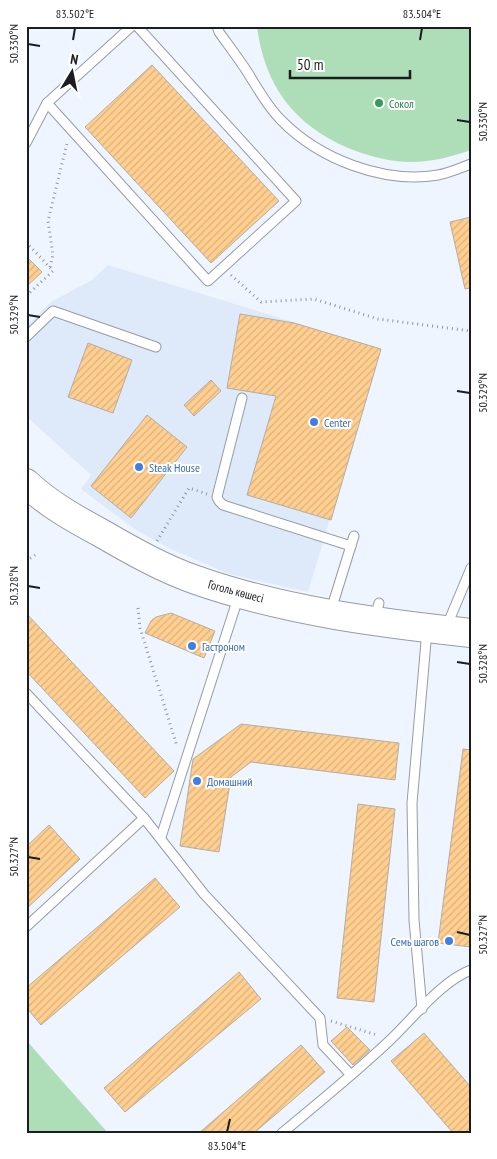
<svg xmlns="http://www.w3.org/2000/svg" width="497" height="1159" font-family="'PT Sans Narrow',sans-serif">
	<style>
		.built { fill: #dee9f9 }
		.pitch { fill: #aedeb7 }
		.building { fill: url(#building-hatch); stroke: #b4ada5 }
		.lines { fill: none; stroke-linecap: round; stroke-linejoin: round }
		.service-casing { stroke: #969ca4; stroke-width: 11 }
		.primary-casing { stroke: #969ca4; stroke-width: 30 }
		.path { stroke: #92979d; stroke-width: 3; stroke-dasharray: 1 4; stroke-linecap: butt }
		.service { stroke: #fff; stroke-width: 9 }
		.primary { stroke: #fff; stroke-width: 28 }
		.ticks { fill: none; stroke: #1b1d20; stroke-width: 2 }
		.leisure-dot { fill: #2e9e5b; stroke: #fff; stroke-width: 2 }
		.shop-dot { fill: #3f7fe0; stroke: #fff; stroke-width: 2 }
		.labels { text-anchor: middle; dominant-baseline: central; stroke-width: 4; stroke-linejoin: round; paint-order: stroke }
		.leisure-label { font-size: 12px; fill: #27864d; stroke: #fff; text-anchor: start }
		.shop-label { font-size: 12px; fill: #366cbe; stroke: #fff; text-anchor: start }
		.street-label { font-size: 12px; fill: #1b1d20; stroke: #fff }
		.neatline { fill: none; stroke: #1b1d20; stroke-width: 2 }
		.ticks-label { font-size: 12px; text-anchor: middle; fill: #1b1d20 }
	</style>
	<defs>
		<pattern id="building-hatch" width="6" height="6" patternUnits="userSpaceOnUse" patternTransform="scale(1.25)"><rect width="6" height="6" fill="#ffcf90"/><path d="M-1 1l2-2M0 6l6-6M5 7l2-2" fill="none" stroke="#dab17c"/></pattern>
	</defs>
	<rect width="100%" height="100%" fill="#eff5fe"/>
	<path class="built" d="M108,265l273,84 -73,243 -79,-18 -58,-25 -35,-19 -55,-41 10,-14 -65,-59v-89l25,-25 41,-22z"/>
	<g class="pitch">
		<path d="M257,26h214v124c-20,7 -39,12 -60,12 -21,0 -43,-6 -63,-14 -54,-23 -84,-63 -91,-122z"/>
		<path d="M26,1040l82,93h-82z"/>
	</g>
	<g class="building">
		<path d="M152,65l127,136 -68,62 -126,-136z"/>
		<path d="M471,217v71l-6,1 -15,-67z"/>
		<path d="M26,256l16,16 -16,15z"/>
		<path d="M240,314l54,9 87,26 -50,171 -84,-25 29,-99 -49,-8z"/>
		<path d="M88,343l44,17 -19,53 -45,-16z"/>
		<path d="M211,380l10,11 -27,25 -10,-11z"/>
		<path d="M147,415l40,32 -56,71 -40,-32z"/>
		<path d="M26,613l148,158 -29,27 -119,-127z"/>
		<path d="M171,613l44,18 -11,27 -59,-25 6,-12 5,-4z"/>
		<path d="M241,724l158,19 -4,37 -144,-18 -20,15 -12,75 -39,-6 13,-87z"/>
		<path d="M463,749l8,1v197l-33,-4z"/>
		<path d="M358,804l37,5 -21,193 -37,-4z"/>
		<path d="M49,825l31,34 -54,50v-62z"/>
		<path d="M155,878l25,29 -139,118 -15,-18v-19z"/>
		<path d="M239,972l22,27 -136,113 -21,-24z"/>
		<path d="M347,1027l23,23 -17,15 -22,-24z"/>
		<path d="M424,1033l47,54v46h-18l-62,-72z"/>
		<path d="M301,1045l24,27 -71,61h-55z"/>
	</g>
	<g class="lines">
		<g class="service-casing">
			<g id="service">
				<path d="M132,26l-85,77 161,178 88,-80 -159,-175"/>
				<path d="M217,26l2,6c10,14 20,27 29,41 10,16 19,33 33,47 38,39 102,64 157,55 11,-2 22,-7 33,-11"/>
				<path d="M26,143l21,-40"/>
				<path d="M26,337l27,-26 103,36"/>
				<path d="M242,398l-25,99 2,4 4,4 128,41"/>
				<path d="M331,610l23,-74"/>
				<path d="M375,618l4,-15"/>
				<path d="M446,628l25,-60"/>
				<path d="M26,693l118,125 60,76 116,124 3,27 28,30"/>
				<path d="M161,837l78,-242"/>
				<path d="M26,927l118,-109"/>
				<path d="M422,1009l-8,-89 -2,-117 15,-173"/>
				<path d="M282,1133c36,-30 72,-59 105,-90 24,-22 54,-62 84,-73"/>
			</g>
		</g>
		<g class="primary-casing">
			<path id="primary" d="M26,483c22,21 49,36 75,50 31,18 63,36 95,47 88,31 183,43 275,53"/>
		</g>
		<g class="path">
			<path d="M26,242l27,29 -27,25"/>
			<path d="M50,267l3,-12 -5,-34 19,-78"/>
			<path d="M231,275l30,27 53,-3 64,20 93,12"/>
			<path d="M157,541l32,-53 18,6"/>
			<path d="M26,561l9,-6"/>
			<path d="M138,608l2,20 37,118"/>
			<path d="M331,1021l46,14"/>
		</g>
		<use href="#service" class="service"/>
		<use href="#primary" class="primary"/>
	</g>
	<path class="ticks" d="M73,40l2,-12M420,40l2,-12M28,44l12,2M457,120l13,2M28,315l12,2M457,391l13,2M28,586l12,2M457,662l13,2M28,857l12,2M457,932l13,3M227,1132l3,-13"/>
	<circle class="leisure-dot" cx="379" cy="103" r="5"/>
	<g class="shop-dot">
		<circle cx="314" cy="422" r="5"/>
		<circle cx="139" cy="467" r="5"/>
		<circle cx="192" cy="646" r="5"/>
		<circle cx="197" cy="781" r="5"/>
		<circle cx="449" cy="941" r="5"/>
	</g>
	<g class="labels">
		<g class="leisure-label">
			<text x="389" y="103">Сокол</text>
		</g>
		<g class="shop-label">
			<text x="324" y="422">Center</text>
			<text x="149" y="467">Steak House</text>
			<text x="202" y="646">Гастроном</text>
			<text x="207" y="781">Домашний</text>
			<text x="439" y="941" text-anchor="end">Семь шагов</text>
		</g>
		<g class="street-label">
			<text transform="translate(236 591) rotate(15)">Гоголь көшесі</text>
		</g>
	</g>
	<rect width="497" height="1159" fill="none" stroke="#ffffff" stroke-width="55"/>
	<g transform="translate(72 72) rotate(10)" stroke="#ffffff" stroke-width="4" paint-order="stroke">
	<path d="M0-4L9 19L0 12L-9 19Z" fill="#1b1d20"/>
	<text y="-8" font-size="14" font-weight="bold" text-anchor="middle" fill="#1b1d20">N</text>
	</g>
	<path d="M290 70v8h120v-8" fill="none" stroke="#1b1d20" stroke-width="2.5"/>
	<text x="297" y="70" font-size="15" fill="#1b1d20" stroke="#ffffff" stroke-width="4" paint-order="stroke">50 m</text>
	<rect x="28" y="28" width="442" height="1104" class="neatline"/>
	<g class="ticks-label">
		<text x="75" y="18">83.502°E</text>
		<text x="422" y="18">83.504°E</text>
		<text transform="translate(14 44) rotate(-90)" y="4">50.330°N</text>
		<text transform="translate(483 122) rotate(-90)" y="4">50.330°N</text>
		<text transform="translate(14 315) rotate(-90)" y="4">50.329°N</text>
		<text transform="translate(483 393) rotate(-90)" y="4">50.329°N</text>
		<text transform="translate(14 586) rotate(-90)" y="4">50.328°N</text>
		<text transform="translate(483 664) rotate(-90)" y="4">50.328°N</text>
		<text transform="translate(14 857) rotate(-90)" y="4">50.327°N</text>
		<text transform="translate(483 935) rotate(-90)" y="4">50.327°N</text>
		<text x="227" y="1150">83.504°E</text>
	</g>
</svg>
